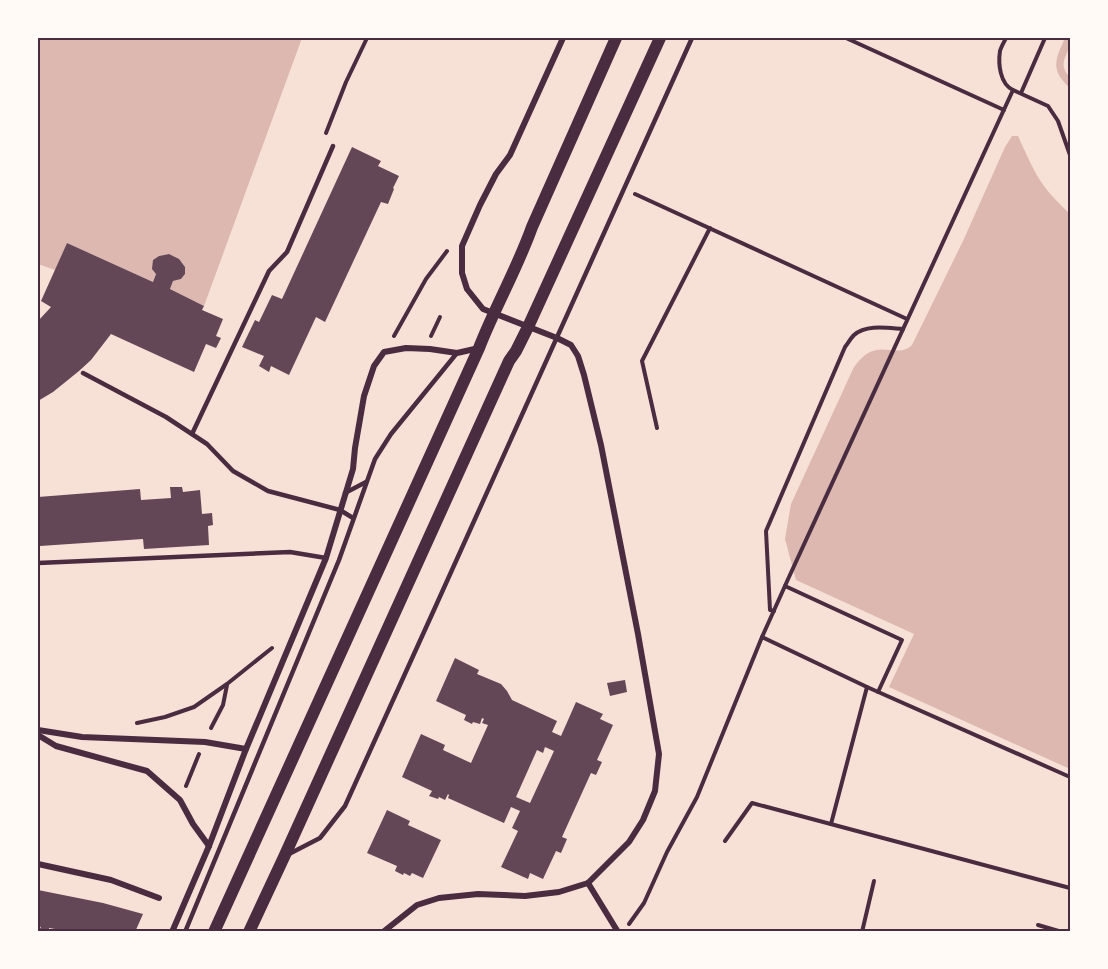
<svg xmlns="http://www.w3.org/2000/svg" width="1108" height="969" font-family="'DM Sans',sans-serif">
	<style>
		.water { fill: #dcb8b0 }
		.building { fill: #644757; fill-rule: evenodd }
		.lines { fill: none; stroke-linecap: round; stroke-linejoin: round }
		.path { stroke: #4a2c40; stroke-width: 4 }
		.service { stroke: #4a2c40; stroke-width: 4.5 }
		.minor { stroke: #4a2c40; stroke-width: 6 }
		.secondary { stroke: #4a2c40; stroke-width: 12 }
		.neatline { fill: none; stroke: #4a2c40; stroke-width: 2 }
	</style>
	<rect width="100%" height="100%" fill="#f7e1d7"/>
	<g class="water">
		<path d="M38,38h264l-98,268 -34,-17 3,-8 8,-2 4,-5v-7l-16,-13 -10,2 -6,4 3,14 -3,8 -86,-39 -12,27 -17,-6z"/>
		<path d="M1065,38h5c1,19 -15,22 0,40v10c-20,-18 -15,-28 -5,-50z"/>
		<path d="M1012,136h6c8,17 15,35 26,50 8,11 17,19 26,28v555l-181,-82 25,-53 -118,-54 -11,-41 6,-35 62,-135c23,-36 43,-8 59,-24l51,-104 42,-94z"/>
	</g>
	<g class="building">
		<path d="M352,147l29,14 -3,5 21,10 -6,12 1,1 -6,15 -7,-2 -56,120 -9,-5 -27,58 -18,-9 -2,6 -10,-6 5,-10 -22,-9 13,-27 4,2 13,-27 10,4z"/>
		<path d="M67,243l86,39 3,-8 -4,-5 1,-9 6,-4 10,-2 10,5 6,8v7l-4,5 -8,2 -3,8 34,17 -2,4 21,9 -7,17 5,2 -5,10 -10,-4 -12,28 -83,-38 -20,26 -12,11 -26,21 -15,9v-80l13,-14 -10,-6z"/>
		<path d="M170,487h12l1,5 17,-2 2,24 10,-1 1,12 -5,1 1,19 -65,4 -1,-10 -103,7v-8h-2v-41l102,-8 1,11 30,-2z"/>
		<path d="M455,658l24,12 -2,4 24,10 6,7 5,9 45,21 -5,11 9,4 15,-34 27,12 -3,5 13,6 -16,35 5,2 -6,13 -5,-2 -29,64 5,2 -6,14 -5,-2 -13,28 -13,-6 -2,6 -27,-12 17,-36 -6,-3 8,-17 -9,-4 -7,16 -56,-25 1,-3 -1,-1 -3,6 -6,-3 -1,2 -9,-3 3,-5 -30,-14 19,-43 24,11 -2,5 28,13 17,-38 -6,-2 2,-4 -2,-1 -2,6 -7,-2 -1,2 -8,-4 2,-5 -30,-14zM545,747l9,4 -24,52 -14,-6 21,-47 6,3z"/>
		<path d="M625,680l2,12 -17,4 -3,-13z"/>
		<path d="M387,810l23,11 -2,4 33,15 -18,38 -11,-5 -2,3 -6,-3 -1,2 -8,-4 2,-5 -30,-13z"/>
		<path d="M38,890l65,13 40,11 -8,18h-75l1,-2 -12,-2v4h-11l3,-5 -3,-1z"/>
	</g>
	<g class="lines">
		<g class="path">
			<path d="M846,38l158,72"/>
			<path d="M1006,38c-2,4 -5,9 -6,13 -2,13 0,33 13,39"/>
			<path d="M1021,93l24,-55"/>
			<path d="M326,133l20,-51 21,-44"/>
			<path d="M635,194l272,125"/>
			<path d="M394,336l32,-57 21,-28"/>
			<path d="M431,336l9,-19"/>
			<path d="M657,428l-15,-67 68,-133"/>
			<path d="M785,586l117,54 -24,52"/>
			<path d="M774,611l-4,-1 -4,-79 79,-184c3,-4 6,-9 9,-12 12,-11 34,-7 49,-6"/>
			<path d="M762,637l105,50 203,90"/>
			<path d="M137,723l28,-6 29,-10 33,-23 45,-36"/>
			<path d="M211,728l12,-23 4,-20"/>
			<path d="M186,786l13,-32"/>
			<path d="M831,824l36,-137"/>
			<path d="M725,841l27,-38 318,85"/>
			<path d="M629,924l15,-21 23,-51 30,-55 65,-160 27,-60 224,-487 35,16 10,15 12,34"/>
			<path d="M1038,925l24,7"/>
			<path d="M862,932l12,-51"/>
		</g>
		<g class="service">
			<path d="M83,373l83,44 41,27 26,27 35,20 72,19 13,8"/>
			<path d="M192,434l77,-163 18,-19 46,-106"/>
			<path d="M345,493l21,-11"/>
			<path d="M38,563l252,-11 36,6"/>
			<path d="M289,854l31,-16 25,-32c116,-256 233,-512 347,-768"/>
			<path d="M185,932l154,-372 36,-101 16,-25 66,-81"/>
		</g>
		<g class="minor">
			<path d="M38,730l44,7 123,5 41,7"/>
			<path d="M38,735l18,11 91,25 33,29 13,24 16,22"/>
			<path d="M38,864l73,16 48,18"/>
			<path d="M588,883l30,49"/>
			<path d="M172,932l37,-86 37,-97 80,-191 27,-89 2,-21 9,-52 10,-30 10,-14 22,-4 24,1 27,4 22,-5"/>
			<path d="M383,932l34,-27 22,-7 39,-4 47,2 34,-4 29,-9 41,-41 14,-22 12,-29 4,-37 -21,-120 -37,-189 -17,-70 -6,-19 -7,-11 -14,-7 -74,-29 -16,-20 -5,-16v-27l18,-41 16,-31 14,-19 53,-117"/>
		</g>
		<g class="secondary">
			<path d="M214,932l265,-584c16,-41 38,-79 53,-121l84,-189"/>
			<path d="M249,932l35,-75 225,-496 7,-10 12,-24 132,-289"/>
		</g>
	</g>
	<rect width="1108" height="969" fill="none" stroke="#fffaf5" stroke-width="78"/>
	<rect x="39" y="39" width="1030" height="891" class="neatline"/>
</svg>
